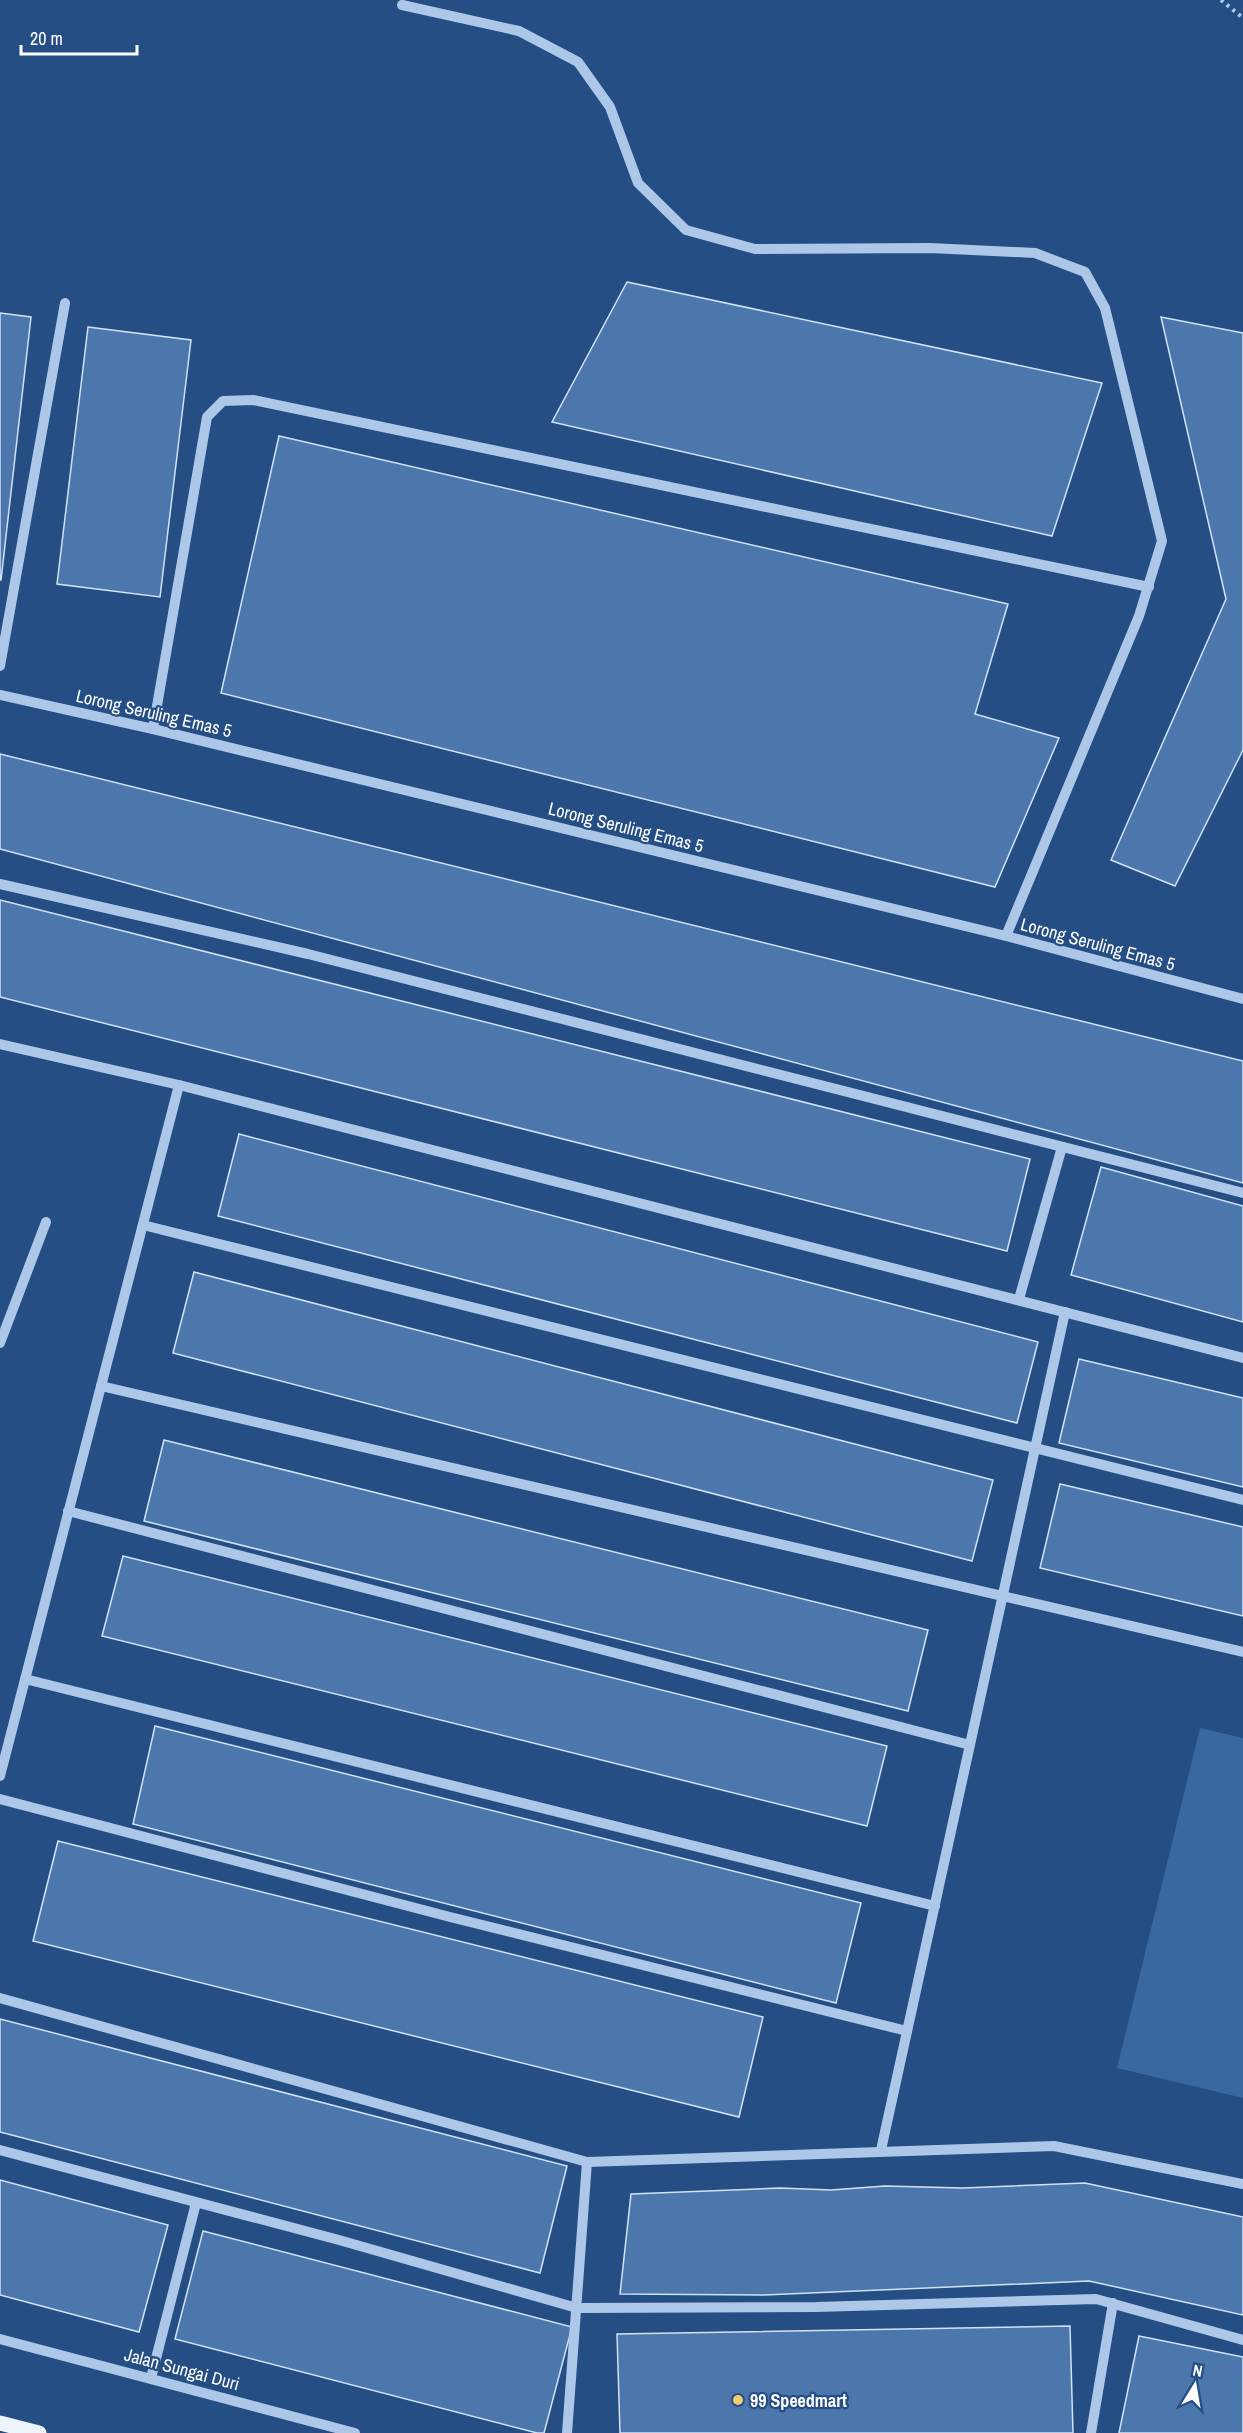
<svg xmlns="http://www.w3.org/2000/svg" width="1243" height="2433" font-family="'Archivo Narrow',sans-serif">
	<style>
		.pitch { fill: #3867a1 }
		.building { fill: #4c77ac; stroke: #d0e2f6; stroke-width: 1.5 }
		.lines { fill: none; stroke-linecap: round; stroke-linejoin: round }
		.path { stroke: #adc7e8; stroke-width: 4; stroke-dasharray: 3 4.5; stroke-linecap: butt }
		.minor { stroke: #adc7e8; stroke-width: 10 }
		.major { stroke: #eff5fe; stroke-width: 15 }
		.poi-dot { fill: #f3cd70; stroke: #244e84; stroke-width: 2 }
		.labels { text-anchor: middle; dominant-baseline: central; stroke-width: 4.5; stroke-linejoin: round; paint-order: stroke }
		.street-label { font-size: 18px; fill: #fff; stroke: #244e84 }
		.poi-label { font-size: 18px; font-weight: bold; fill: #fff; stroke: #244e84; text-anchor: start }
	</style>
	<rect width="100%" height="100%" fill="#244e84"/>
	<path class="pitch" d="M1200,1728l43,10v360l-126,-30z"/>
	<g class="building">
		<path d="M627,282l475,101 -50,153 -500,-114z"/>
		<path d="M0,313l31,4 -30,263h-1z"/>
		<path d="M1161,317l82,16v417l-68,136 -64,-26 115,-261z"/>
		<path d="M88,327l103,13 -31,257 -103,-13z"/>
		<path d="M279,436l729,168 -33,110 84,24 -64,149 -774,-194z"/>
		<path d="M0,754l1243,307v122l-1243,-334z"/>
		<path d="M0,900l1030,259 -23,92 -1007,-254z"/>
		<path d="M239,1134l799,208 -21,81 -799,-207z"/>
		<path d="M1101,1167l142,39v116l-172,-47z"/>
		<path d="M194,1272l799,208 -21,81 -799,-208z"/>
		<path d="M1079,1359l164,39v89l-184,-44z"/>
		<path d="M164,1440l764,190 -20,81 -764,-190z"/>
		<path d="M1060,1484l183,43v89l-203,-48z"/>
		<path d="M123,1556l764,190 -20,80 -765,-190z"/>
		<path d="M155,1726l706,177 -25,100 -703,-179z"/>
		<path d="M58,1841l705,176 -24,100 -706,-176z"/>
		<path d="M0,2019l567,147 -27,107 -540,-141z"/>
		<path d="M0,2180l168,45 -29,107 -139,-37z"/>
		<path d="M1085,2183l158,34v98l-154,-34 -325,14 -144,-1 11,-100 149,-6 51,2 54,-4 78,2z"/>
		<path d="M203,2231l369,96 -28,106h-7l-362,-94z"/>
		<path d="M1070,2326l3,107h-453l-3,-99z"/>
		<path d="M1139,2336l104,21v76h-124z"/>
	</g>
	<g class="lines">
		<path class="path" d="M1221,0l22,18"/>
		<g class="minor">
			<path d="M402,5l117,26 59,31 32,45 28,76 48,47 69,19 175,-1 105,5 50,19 20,36 57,233 -23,75 -133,320"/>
			<path d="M0,666l65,-363"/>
			<path d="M0,695l153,34 853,207 237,63"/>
			<path d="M153,729l54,-312 16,-16 30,-1 896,187"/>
			<path d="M0,884l308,70 935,239"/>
			<path d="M0,1044l179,41 1064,273"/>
			<path d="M143,1225l1100,275"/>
			<path d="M1019,1299l43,-152"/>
			<path d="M0,1343l46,-121"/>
			<path d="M101,1386l1142,266"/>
			<path d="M68,1511l902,234"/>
			<path d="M25,1679l910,227"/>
			<path d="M0,1776l179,-691"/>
			<path d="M0,1799l450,118 457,114"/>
			<path d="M0,1998l587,164 467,-16 189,38"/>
			<path d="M0,2150l339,90 238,68 239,-1 280,-8 147,41"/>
			<path d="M881,2150l184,-838"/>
			<path d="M0,2339l355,94"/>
			<path d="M151,2378l45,-175"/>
			<path d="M567,2433l20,-271"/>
			<path d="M1091,2433l22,-130"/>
		</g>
		<path class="major" d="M0,2423l39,10"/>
	</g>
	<circle class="poi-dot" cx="738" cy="2400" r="6"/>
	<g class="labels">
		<g class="street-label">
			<text transform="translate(154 713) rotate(13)">Lorong Seruling Emas 5</text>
			<text transform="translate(626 827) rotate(14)">Lorong Seruling Emas 5</text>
			<text transform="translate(1098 944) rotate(15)">Lorong Seruling Emas 5</text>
			<text transform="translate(182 2369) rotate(15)">Jalan Sungai Duri</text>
		</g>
		<g class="poi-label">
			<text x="750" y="2400">99 Speedmart</text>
		</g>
	</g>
	<g transform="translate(1195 2385) rotate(11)" stroke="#244e84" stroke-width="4.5" paint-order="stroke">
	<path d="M0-4.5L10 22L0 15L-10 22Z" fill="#ffffff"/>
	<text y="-9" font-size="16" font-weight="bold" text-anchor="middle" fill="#ffffff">N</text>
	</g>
	<path d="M21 45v9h116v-9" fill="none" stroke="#ffffff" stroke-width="3"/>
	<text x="30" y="45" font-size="18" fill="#ffffff" stroke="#244e84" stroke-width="4.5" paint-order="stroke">20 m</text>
</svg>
